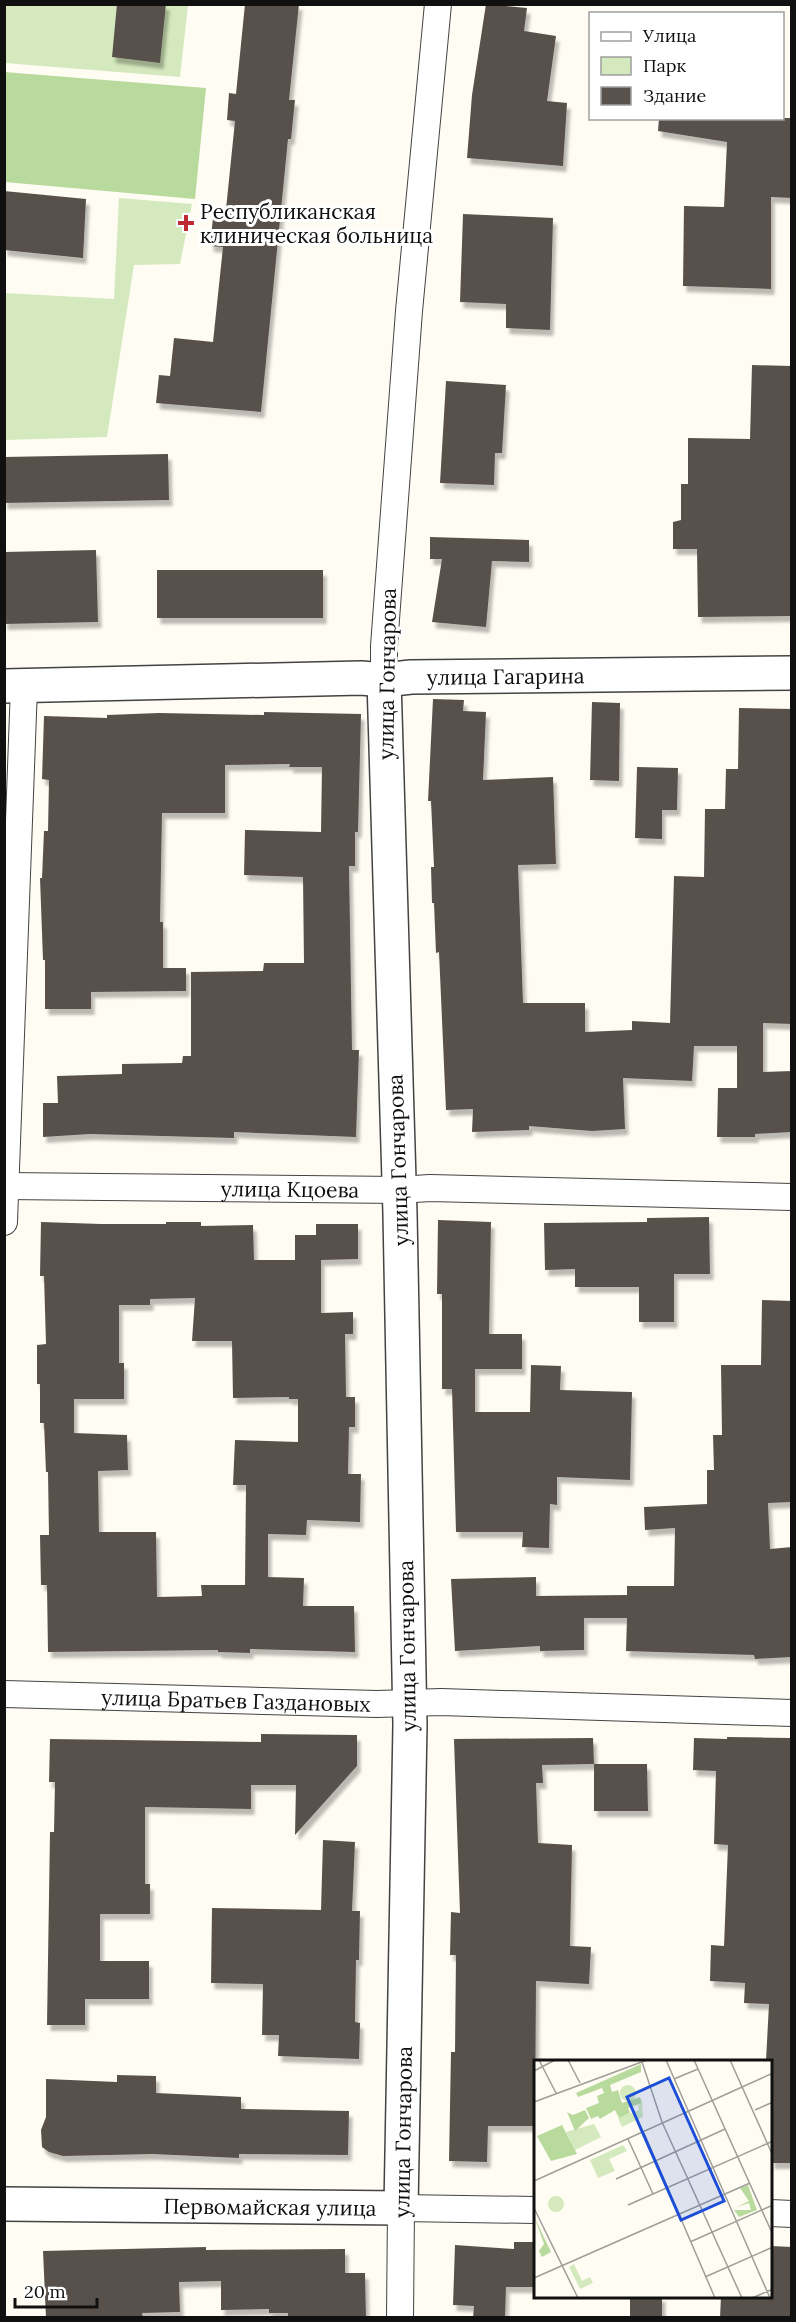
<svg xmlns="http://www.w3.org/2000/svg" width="796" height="2322" font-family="Lora,serif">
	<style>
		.green { fill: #d4e9bd }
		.forest { fill: #b8da9c }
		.building { fill: #58514c; fill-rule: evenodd; filter: url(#shadow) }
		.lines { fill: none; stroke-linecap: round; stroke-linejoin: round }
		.minor-casing { stroke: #434343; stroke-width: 28 }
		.tertiary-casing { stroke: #434343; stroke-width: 36 }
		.minor { stroke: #fff; stroke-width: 26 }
		.tertiary { stroke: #fff; stroke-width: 33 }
		.poi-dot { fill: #be2a31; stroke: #fff; stroke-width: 2 }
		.labels { text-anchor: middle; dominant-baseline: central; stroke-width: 6; stroke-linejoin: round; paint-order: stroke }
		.poi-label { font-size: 21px; fill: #101010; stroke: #fff; text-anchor: start }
		.street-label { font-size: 21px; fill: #101010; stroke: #fff }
		.inset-road { fill: none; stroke: #9f9e98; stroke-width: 1.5 }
		.view { fill: #1d4ed8; fill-opacity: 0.15; stroke: #1d4ed8; stroke-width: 3 }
		.inset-edge { fill: none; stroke: #101010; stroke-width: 3 }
	</style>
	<defs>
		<filter id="shadow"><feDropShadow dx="3.5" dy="6" stdDeviation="1.5" flood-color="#0004"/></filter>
	</defs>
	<rect width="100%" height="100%" fill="#fffcf3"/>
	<g class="green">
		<path d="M4,5h184l-8,72 -175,-14z"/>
		<path d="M119,198l73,6 -12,60 -46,1 -27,172 -102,3v-147l109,6z"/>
	</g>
	<path class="forest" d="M4,72l202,16 -11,111 -190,-17z"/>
	<g class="building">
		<path d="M117,4h49l-6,59 -48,-6z"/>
		<path d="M245,4h54l-10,96h6l-4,39h-3l-27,273 -105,-9 3,-28 11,1 4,-38 39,4 10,-95 -13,-1 3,-28 12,1 10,-98 -8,-1 2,-27 7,1z"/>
		<path d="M486,4l41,4 -3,23 32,5 -9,65 20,2 -4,63 -96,-8 5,-63z"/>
		<path d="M659,118h133v80l-21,-1v92l-88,-3 1,-80 40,1 3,-65 -69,-11z"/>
		<path d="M4,191l82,8 -3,59 -79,-8z"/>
		<path d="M463,214l90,4 -3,112 -44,-2v-24l-46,-2z"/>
		<path d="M752,365l40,1v250l-94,1 -1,-68h-24v-27l8,-2v-36h7v-46l62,1z"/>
		<path d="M446,381l60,4 -4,68h-7l-1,32 -54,-2z"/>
		<path d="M168,454l1,46 -165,3v-46z"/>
		<path d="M430,537l99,3v22l-37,-1 -6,66 -54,-5 10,-63h-12z"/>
		<path d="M96,550l2,72 -94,2v-72z"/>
		<rect x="157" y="570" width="166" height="48"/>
		<path d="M433,699l31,1 -1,11 23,1 -3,68 70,-3 3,87 -38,1 5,138h62v29l47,-2v-9l38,2 4,-147 30,1 1,-68h20l1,-40h12l1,-61 53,1v315l-29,-1v49l29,-1v61l-37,2v3h-38l1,-49h19v-42h-43l-2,35 -69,-3 2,51 -33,2 -63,-5v4l-57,2 1,-23 -27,1 -7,-158 -3,1 -2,-50h-2l-1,-36h3l-3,-66h-3z"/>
		<path d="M592,702l28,1 -1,78 -29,-1z"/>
		<path d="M264,712l97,2 -3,118h-3v34h-6l3,184h7l-3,87 -122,-5v6l-144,-4 -47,3v-34h15l-1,-27 65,-2v-10l60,-1 1,-7h8v-84l72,-1 1,-8h40l-1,-86 -59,-2 1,-45 76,2 1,-65h-33l1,-3 -65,1v48h-63l-2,109h3v46h23v23l-95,1v17h-46v-49h-2l-3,-82h2l2,-47h4l1,-51 -7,-1 2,-63 63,2v-3l52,-2 105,2z"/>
		<path d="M637,767l41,1 -1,42h-15v29l-27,-1z"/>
		<path d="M709,1217l1,57h-36v48h-35v-35h-64v-18l-30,1 -1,-47 103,-1v-4z"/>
		<path d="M438,1220l53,2 -2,112h33v35h-47v43h55l1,-47 30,1 -1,24 72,2 -2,88 -73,-3v28l-7,-1 -1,44 -27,-1 1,-15h-67l-4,-143h-10v-95h-5z"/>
		<path d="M41,1222l60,2h65v-2h35v4l52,-1 1,35h41v-25h21v-11h42v35l-37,1v53l32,-1v22h-8l1,63h9v30h-6l-1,47h13l-1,48 -53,-2 -1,15 -38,-1v43l36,1 -1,28h51l1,46 -105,-3v4l-32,-1v-2l-170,2 -1,-67h-6l-1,-50h9l-1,-63h-2l-2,-49h-4v-39h-3v-39l9,-1 -2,-68h-4zM195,1298l-3,43h40l1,57 56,-1v2h9v43l-63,-2 -2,45h13l-1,100h-44l1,11 -45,1 -1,-65h-57l-1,-61 30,-1 -1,-35 -53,-2v-34h50v-36h-5v-58h31v-6z"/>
		<path d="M762,1300l30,1v201l-24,1 2,46 22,-2v110l-37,2 -1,-4 -128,-4 1,-33h-43v32l-44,1v-5l-85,5 -4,-72 85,-2v19l91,-1v-9h47l1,-58 -30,2 -1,-23 63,-3v-34h7l-1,-35h9l-1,-70h40z"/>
		<path d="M261,1734l96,1v31l-62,69 1,-50h-45v24l-106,-2v77h5v30h-50v47h49v38h-64v26h-38l3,-193h4l1,-50h-6l1,-43 211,3z"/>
		<path d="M727,1737l65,1v425h-21v-102h-5l3,-57 -25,-1 1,-20 -35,-2 1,-36 13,1 4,-101 -14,-1 2,-73 -23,-1 1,-32 33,1z"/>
		<path d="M593,1738l1,26 -52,1 1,18h-7l2,60 34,2 -2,101 21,1 -2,37 -53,-3 -1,145h-47l-1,36 -38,-1 2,-109h4l1,-97h-6l1,-43 9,1 -6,-174z"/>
		<path d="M594,1764h53l1,47h-54z"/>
		<path d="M323,1840l32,2 -3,69h8l-1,49h-3l-1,62 5,1 -1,36 -81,-3 1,-21h-17l1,-51 -52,-1 1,-75 109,2z"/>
		<path d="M117,2075l39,1v17l85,4v12l108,2 -1,44 -109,-1v4l-86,-4 -90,2 -14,-4 -7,-5 -1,-17 5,-13v-38l71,3z"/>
		<path d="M514,2242h21v45h-29l-1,31h-32l1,-12 -21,-1 2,-60 59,4z"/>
		<path d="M771,2246l21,1v71h-72l1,-22h50z"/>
		<path d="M206,2247v3l139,-1v24h20l1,45h-78v-5h-19v-4l-48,1v-29l-42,1 1,30 -38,1 1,5h-97l-3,-67z"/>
		<rect x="630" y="2296" width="32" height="22"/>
	</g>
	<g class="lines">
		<g class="minor-casing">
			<g id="minor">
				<path d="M384,680v-34l25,-335 29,-307"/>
				<path id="s1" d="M4,1186l395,4 31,-2 362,9"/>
				<path d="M4,1222l20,-535"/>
				<path id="s2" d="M4,1694l373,10 64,-2 351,11"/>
				<path d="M770,2213l22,1"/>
				<path d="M400,2318l1,-110 134,2"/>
			</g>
		</g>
		<g class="tertiary-casing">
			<g id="tertiary">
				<path id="s3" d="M4,686l357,-8 23,2 27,-3 381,-4"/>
				<path id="s4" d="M4,2204l397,4 9,-483 -10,-511 -16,-534"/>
			</g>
		</g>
		<use href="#minor" class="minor"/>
		<use href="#tertiary" class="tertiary"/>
	</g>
	<path class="poi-dot" d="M183 214h6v6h6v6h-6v6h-6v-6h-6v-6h6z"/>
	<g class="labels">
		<g class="poi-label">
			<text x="200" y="211">Республиканская<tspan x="200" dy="24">клиническая больница</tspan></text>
		</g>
		<g class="street-label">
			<text transform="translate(387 674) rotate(-89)">улица Гончарова</text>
			<text stroke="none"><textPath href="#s3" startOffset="502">улица Гагарина</textPath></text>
			<text transform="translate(398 1160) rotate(-92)">улица Гончарова</text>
			<text stroke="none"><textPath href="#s1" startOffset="286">улица Кцоева</textPath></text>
			<text transform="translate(407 1646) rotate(-91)">улица Гончарова</text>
			<text stroke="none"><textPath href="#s2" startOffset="232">улица Братьев Газдановых</textPath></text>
			<text transform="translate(403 2132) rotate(-89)">улица Гончарова</text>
			<text stroke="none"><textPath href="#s4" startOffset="266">Первомайская улица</textPath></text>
		</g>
	</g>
	<g transform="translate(534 2060)">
		<rect width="238" height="238" fill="#fffcf3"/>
		<path d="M86 33a8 8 0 1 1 16 0a8 8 0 1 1-16 0ZM108,43l1,14 -21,10 -4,-9 21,-8 -1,-5zM60,64l7,13 -26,13 -9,-18zM89,85l4,6 -18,8 6,12 -17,7 -8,-18zM14 144a8 8 0 1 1 16 0a8 8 0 1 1-16 0ZM40,204l8,17 8,-4 3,6 -13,6 -11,-22z" fill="#d4e9bd"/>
		<path d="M107,4v8l-31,13 2,7 6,-2 4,13 18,-6 2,6 -14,5 2,5 -11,5 -4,-8 -15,9 -2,-3 -7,3 -5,-11 13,-5 -2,-7 7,-3 -2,-5 -24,9 -2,-4zM51,50l4,8 -14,13 -8,-19 6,3zM28,65l15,29 -26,7 -14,-25zM214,125l9,25 -18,7 -5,-7h17l-2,-7 -12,4 12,-6 -9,-13zM0,156l17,36 -9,5 -3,-6 5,-7z" fill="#b8da9c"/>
		<path class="inset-road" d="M5,0l17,33M34,0l12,23M132,0l104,238M160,0l79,175M196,0l43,96M108,2l20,60 80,176M0,11l21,-11M140,19l24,-10M0,42l113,-42M221,50l18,-8M110,73l71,165M94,79l25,55M82,119l109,-50M0,121l239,-108M94,145l145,-64M0,148l44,90M156,182l83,-37M171,217l68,-30M0,218l216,-95M218,238l21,-9"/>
		<path class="view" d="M135,18l55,123 -43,19 -54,-123z"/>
		<rect width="238" height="238" class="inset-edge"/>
	</g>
	<rect width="796" height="2322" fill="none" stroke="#101010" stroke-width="12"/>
	<rect x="589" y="12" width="195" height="108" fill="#ffffff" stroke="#9f9f9f" stroke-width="1.5"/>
	<rect x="601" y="32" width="30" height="9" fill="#ffffff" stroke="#9f9f9f" stroke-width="1.5"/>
	<text x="643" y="42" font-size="18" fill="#101010">Улица</text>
	<rect x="601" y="57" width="30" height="18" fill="#d4e9bd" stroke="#9f9f9f" stroke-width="1.5"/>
	<text x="643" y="72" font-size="18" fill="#101010">Парк</text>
	<rect x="601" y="87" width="30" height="18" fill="#58514c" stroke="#9f9f9f" stroke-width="1.5"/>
	<text x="643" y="102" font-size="18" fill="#101010">Здание</text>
	<path d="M15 2298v9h82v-9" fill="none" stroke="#101010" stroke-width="3"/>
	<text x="24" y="2298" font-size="18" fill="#101010" stroke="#ffffff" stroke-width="4.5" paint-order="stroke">20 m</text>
</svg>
